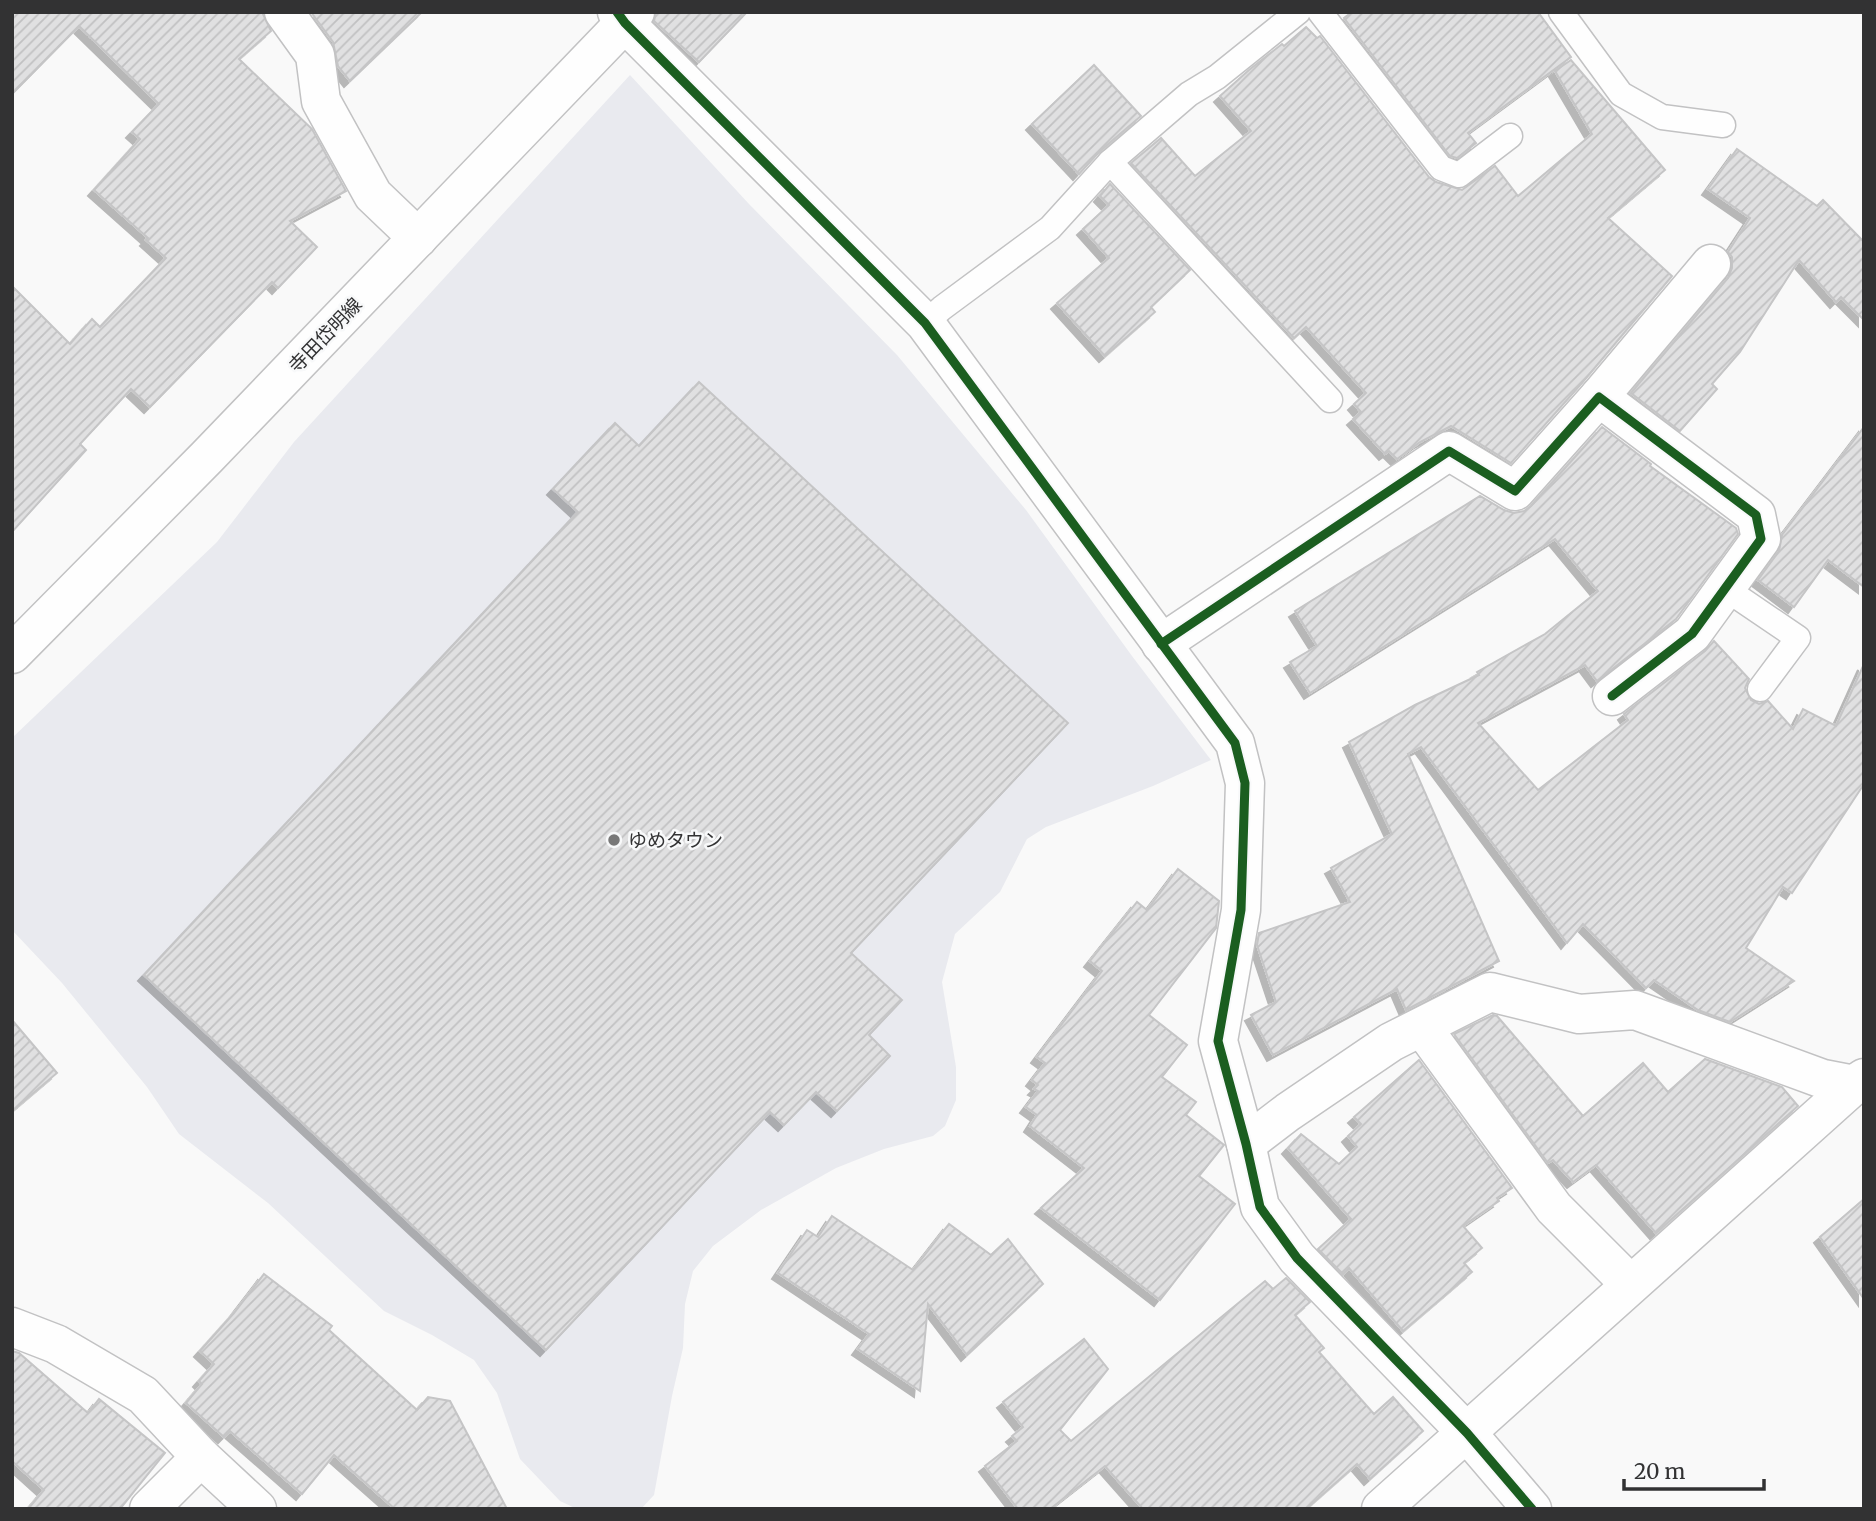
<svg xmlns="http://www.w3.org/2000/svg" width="1876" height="1521" font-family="Merriweather,'Noto Sans JP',serif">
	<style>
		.built { fill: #e9eaef }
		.building { fill: url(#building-hatch); stroke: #c5c5c6; stroke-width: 2; filter: url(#shadow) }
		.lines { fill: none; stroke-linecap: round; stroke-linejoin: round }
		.service-casing { stroke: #c2c2c3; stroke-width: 27 }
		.minor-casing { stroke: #c2c2c3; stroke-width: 41 }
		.secondary-casing { stroke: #c2c2c3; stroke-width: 41 }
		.service { stroke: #fefefe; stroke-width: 24 }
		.minor { stroke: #fefefe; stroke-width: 38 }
		.secondary { stroke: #fefefe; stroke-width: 38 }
		.cycleway-casing { stroke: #f8f9fa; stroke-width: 13 }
		.cycleway { stroke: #1b5e20; stroke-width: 9 }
		.poi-dot { fill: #787878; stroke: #f8f9fa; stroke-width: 2.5 }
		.labels { text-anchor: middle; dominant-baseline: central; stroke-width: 5; stroke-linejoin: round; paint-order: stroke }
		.street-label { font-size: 19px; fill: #323233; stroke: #f8f9fa }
		.poi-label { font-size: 19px; fill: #323233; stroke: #f8f9fa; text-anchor: start }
	</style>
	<defs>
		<pattern id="building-hatch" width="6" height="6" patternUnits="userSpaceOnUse" patternTransform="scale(1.75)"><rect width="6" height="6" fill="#e0e0e1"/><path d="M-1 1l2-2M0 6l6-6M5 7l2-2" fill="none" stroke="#c1c1c2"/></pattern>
		<filter id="shadow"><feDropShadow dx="-6" dy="6" stdDeviation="0" flood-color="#0004"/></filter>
	</defs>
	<rect width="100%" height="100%" fill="#f9f9f9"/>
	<path class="built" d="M630,75l119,129 148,151 129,155 106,146 79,104 -58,26 -107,41 -19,12 -27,53 -45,42 -13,48 14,85v33l-11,26 -12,10 -49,13 -48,19 -75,42 -48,36 -20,25 -8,33 -2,44 -11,48 -18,99 -13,14h-64l-17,-8 -40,-42 -23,-66 -23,-33 -42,-25 -48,-24 -116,-108 -89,-69 -32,-47 -85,-104 -50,-53v-192l205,-196 77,-100z"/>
	<g class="building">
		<path d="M12,12h250l9,19 -32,28 73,70 34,62 -56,30 27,26 -39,41 -6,-6 -122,125 -19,-18 -51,55 6,6 -74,82v-246l58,58 22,-25 8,8 66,-69 -20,-18 2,-2 -54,-48 46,-51 -8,-7 27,-28 -80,-78 -67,68z"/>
		<path d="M311,12h111l-72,69 -12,-15 -5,-24z"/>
		<path d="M656,12h91l-48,50 -45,-41z"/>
		<path d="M1352,12h186l33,45 -103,76 8,10 -19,15 -7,-2 -106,-138z"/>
		<path d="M1306,27l11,11 3,-2 109,141 7,5 26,8 33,-24 23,30 74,-62 -37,-63 16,-11 94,110 -57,48 64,58 -90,107 -71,80 -60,-37 -31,16 -23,17 -8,-8 -4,3 -32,-35 8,-7 -7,-8 12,-11 -60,-66 -12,11 -163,-175 30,-25 34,38 56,-45 -31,-35 29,-26 33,-26 2,2z"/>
		<path d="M1094,65l47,51 -41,35 -21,23 -47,-50z"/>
		<path d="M1737,149l80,57 6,-6 41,42v78l-23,-23 -5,5 -37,-42 -59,92 -28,32 5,5 -37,42 -49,-38 97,-115 4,-10v-11l-4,-5 22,-34 -42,-29z"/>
		<path d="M1110,184l80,86 -39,37 4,5 -50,44 -48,-53 52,-45 -26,-29 26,-24 -9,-9z"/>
		<path d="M699,382l369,341 -217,230 51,47 -33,35 21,21 -53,55 -21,-19 -32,33 -14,-13 -224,238 -402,-375 434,-463 -25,-23 62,-66 24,23z"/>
		<path d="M1602,427l49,37 -1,2 86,62 2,6 -62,85 -79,62 -12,-16 -107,58 60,67 90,-70 -4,-6 81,-63 9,-10 35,38 -4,9 6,12 8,4 9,-3 25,28 10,-20 33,17 28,-62v120l-72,109 -9,-6 -37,61 48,33 -64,41 -32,-12 -44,-30 -8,8 -63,-64 -16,19 -146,-196 -13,7 91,207 -93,49 -9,-21 -124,66 -22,-40 25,-13 -19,-57 2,-12 91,-31 -19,-34 61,-34 -43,-92 66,-37 64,-30 -2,-3 68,-38 53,-43 -43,-52 -245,154 -20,-31 27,-16 -22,-35 185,-115 24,14 10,3 10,-2 7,-5z"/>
		<path d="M1864,427v160l-36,-27 -34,47 -36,-27 21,-29 3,-16z"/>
		<path d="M1178,869l41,32 -3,27 -67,87 38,30 -25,32 34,25 -10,13 38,30 -25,31 36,28 -75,96 -119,-92 43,-40 -54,-42 7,-11 -11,-8 12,-16 -4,-2 4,-4 -6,-5 13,-17 -8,-6 65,-86 -12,-10 47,-59 10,8z"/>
		<path d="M1493,1015l4,1 86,100 60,-53 25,29 37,-33 77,28 16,19 -142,127 -60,-68 -23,17 -20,-22 -5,3 -94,-129z"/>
		<path d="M12,1020l45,53 -45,38z"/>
		<path d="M1419,1060l93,128 -15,10 2,3 -36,25 19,22 -18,15 8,9 -69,59 -54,-63 -6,6 -25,-25 33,-30 -63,-71 13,-14 38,30 18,-17 -9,-11 13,-12 -7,-7z"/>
		<path d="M1864,1199v100l-44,-62z"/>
		<path d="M832,1216l81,54 36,-46 42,31 17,-16 35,45 -76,71 -39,-51 -8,87 -62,-42 11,-15 -91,-61 29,-43 11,7z"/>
		<path d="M264,1274l68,52 -3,4 88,80 11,-13 22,4 57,108h-112l-61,-54 -32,39 -72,-63 -6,6 -38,-34 16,-19 -3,-3 15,-17 -14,-13 34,-38z"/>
		<path d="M1286,1278l24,24 -15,13 29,33 -5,4 55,62 19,-17 30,34 -53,48 -13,-15 -51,45h-163l-38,-43 -55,43h-32l-33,-43 32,-25 -5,-5 11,-9 -20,-25 81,-63 24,30 -48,61 11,11 194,-160 8,8z"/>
		<path d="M12,1351l7,2 69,60 11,-14 66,54 -45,56h-92l16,-19 -32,-29z"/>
	</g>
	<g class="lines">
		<g class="service-casing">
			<g id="service">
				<path d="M1320,12l121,156 18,7 51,-39"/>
				<path d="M1561,12l60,82 41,23 61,8"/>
				<path d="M1110,162l220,238"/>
				<path d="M925,323l17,-15 108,-80 60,-66 79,-68 28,-17 81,-65"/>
				<path d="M1726,589l72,49 -38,51"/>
			</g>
		</g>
		<g class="minor-casing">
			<g id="minor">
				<path d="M284,12l31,43 6,46 52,94 45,43"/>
				<path d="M617,12l8,11 300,300 310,420 10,40 -4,127 -23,131 28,103 14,63 37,51 170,175 65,76"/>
				<path d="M1599,397l112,-133"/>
				<path d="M1161,644l288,-193 66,40 84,-94 157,118 5,24 -69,95 -80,62"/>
				<path d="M1422,1027l132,181 76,76"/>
				<path d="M1246,1144l42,-32 103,-70 99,-50 89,22 56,-4 188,69 31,6 10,-7"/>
				<path d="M12,1327l44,17 87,51 58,62 56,52"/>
				<path d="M149,1509l52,-52"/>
				<path d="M1381,1509l473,-424"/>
			</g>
		</g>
		<g class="secondary-casing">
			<path id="secondary" d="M12,654l195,-197 428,-445"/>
		</g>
		<use href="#service" class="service"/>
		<use href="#minor" class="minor"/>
		<use href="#secondary" class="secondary"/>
		<g class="cycleway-casing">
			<g id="cycleway">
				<path d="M617,12l8,11 300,300 310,420 10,40 -4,127 -23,131 28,103 14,63 37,51 170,175 65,76"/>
				<path d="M1161,644l288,-193 66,40 84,-94 157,118 5,24 -69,95 -80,62"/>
			</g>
		</g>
		<use href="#cycleway" class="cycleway"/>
	</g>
	<circle class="poi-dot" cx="614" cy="840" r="7"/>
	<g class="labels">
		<g class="street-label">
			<text transform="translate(325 335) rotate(-46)">寺田岱明線</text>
		</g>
		<g class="poi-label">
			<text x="628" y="840">ゆめタウン</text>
		</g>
	</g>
	<rect width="1876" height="1521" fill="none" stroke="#323233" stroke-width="28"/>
	<path d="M1624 1479v10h140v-10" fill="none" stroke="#323233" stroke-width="3.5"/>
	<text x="1634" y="1479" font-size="21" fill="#323233" stroke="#f8f9fa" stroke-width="5" paint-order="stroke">20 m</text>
</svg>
